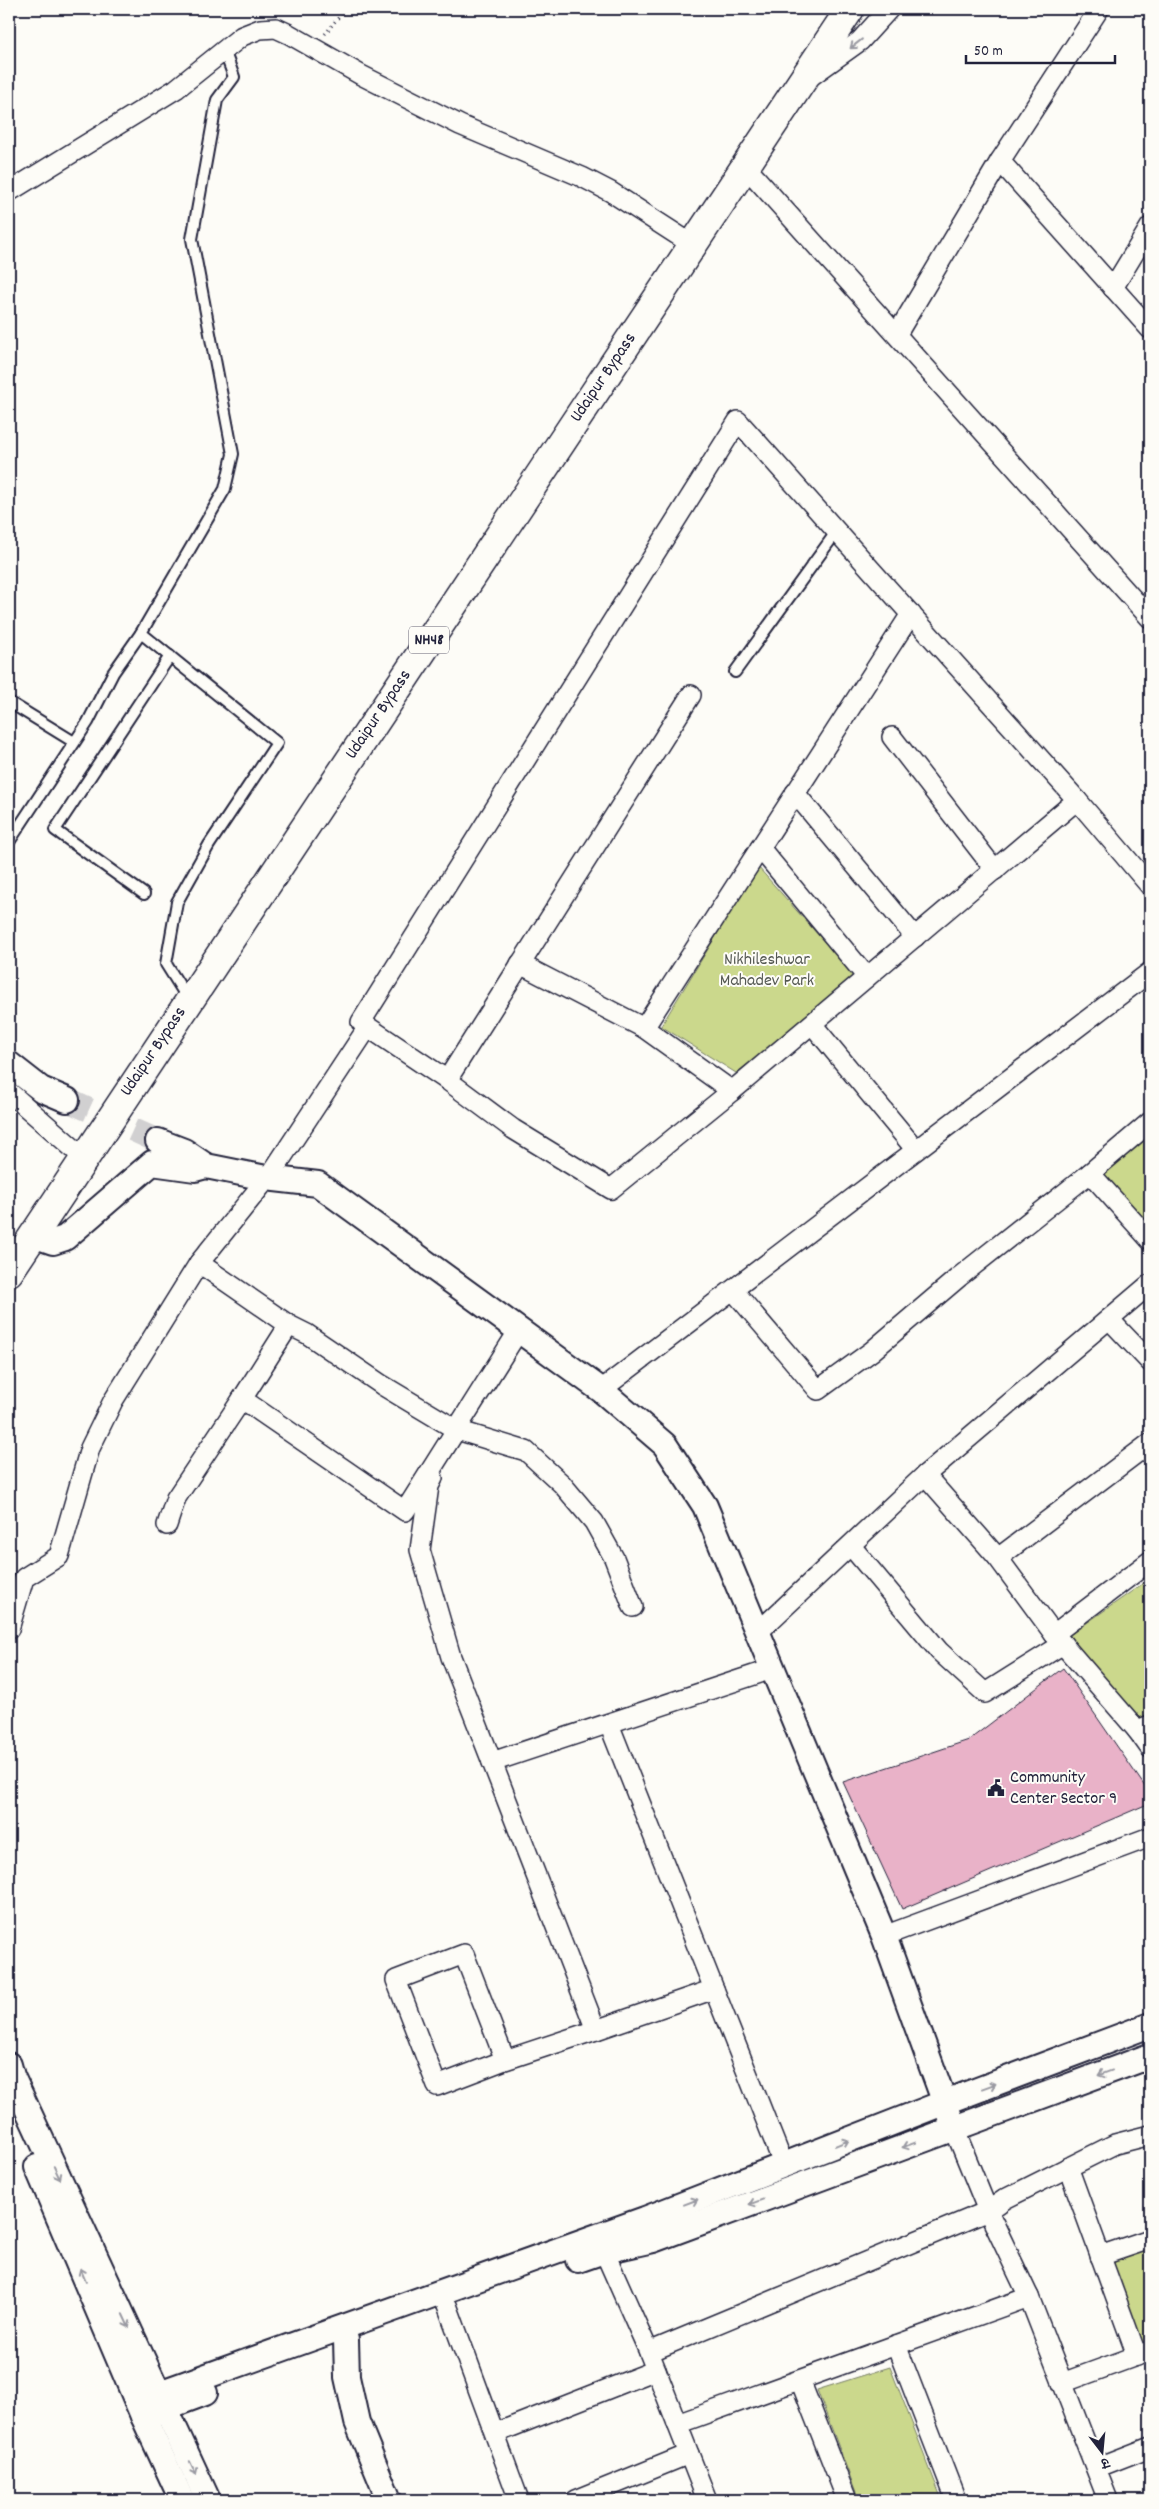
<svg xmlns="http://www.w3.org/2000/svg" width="1159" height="2509" font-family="Dekko,'Playpen Sans Deva',sans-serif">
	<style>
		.green { fill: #cbd88c; stroke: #767d64 }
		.building { fill: #e9b2c8; stroke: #22223b }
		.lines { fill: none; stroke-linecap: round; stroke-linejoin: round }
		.tertiary-tunnel { stroke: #d1d0d1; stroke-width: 24; stroke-dasharray: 24 12; stroke-linecap: butt }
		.service-casing { stroke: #22223b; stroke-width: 14 }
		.minor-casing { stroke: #22223b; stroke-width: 22 }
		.tertiary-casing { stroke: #22223b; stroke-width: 28 }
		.trunk-casing { stroke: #22223b; stroke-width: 31 }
		.path { stroke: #22223b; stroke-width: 3; stroke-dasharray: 1 4; stroke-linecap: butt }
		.service { stroke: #fdfcf7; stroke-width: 10 }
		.minor { stroke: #fdfcf7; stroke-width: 19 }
		.tertiary { stroke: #fdfcf7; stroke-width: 24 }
		.trunk { stroke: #fdfcf7; stroke-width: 28 }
		.oneway { stroke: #9a9aa2 }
		.labels { text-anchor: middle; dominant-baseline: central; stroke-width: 4; stroke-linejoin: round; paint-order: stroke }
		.shield { fill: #fdfcf7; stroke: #646373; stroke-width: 1 }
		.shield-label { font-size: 16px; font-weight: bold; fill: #22223b }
		.street-label { font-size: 18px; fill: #22223b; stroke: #fdfcf7 }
		.park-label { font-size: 18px; fill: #555953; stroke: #fdfcf7 }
		.poi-label { font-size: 18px; fill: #22223b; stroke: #fdfcf7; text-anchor: start }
	</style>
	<rect width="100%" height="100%" fill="#fdfcf7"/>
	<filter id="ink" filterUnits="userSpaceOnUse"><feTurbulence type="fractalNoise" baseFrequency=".02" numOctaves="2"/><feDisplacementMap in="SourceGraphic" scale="10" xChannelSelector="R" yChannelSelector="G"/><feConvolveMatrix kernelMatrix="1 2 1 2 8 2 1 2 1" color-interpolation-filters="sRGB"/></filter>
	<g filter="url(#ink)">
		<g class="green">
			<path d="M758,867l101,114 -123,92 -75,-47z"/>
			<path d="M1150,1130v107l-49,-65z"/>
			<path d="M1148,1580l2,3v135l-7,3 -75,-85z"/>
			<path d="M1150,2244v100l-11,4 -35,-89z"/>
			<path d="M890,2367l52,133h-83l-42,-110z"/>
		</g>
		<path class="building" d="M1063,1668l87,126v9l-248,106 -59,-127 126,-42z"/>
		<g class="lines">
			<path class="tertiary-tunnel" d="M67,1100l91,41"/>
			<g class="service-casing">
				<g id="service">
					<path d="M735,672l102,-141"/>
					<path d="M9,702l65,40"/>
					<path d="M9,842l79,-120 25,-49 28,-40"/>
					<path d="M144,894l-89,-64 115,-174"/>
					<path d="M188,999l-22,-35 11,-62 32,-57 68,-102 -136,-110 84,-144 8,-35 -41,-215 25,-139 17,-23 -10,-27"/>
				</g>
			</g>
			<g class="minor-casing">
				<g id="minor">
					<path d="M811,76l49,-35 29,-32"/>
					<path d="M1000,161l150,168"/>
					<path d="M745,166l405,452"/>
					<path d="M12,190l164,-101 66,-53 18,-7 16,-1 13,6 72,41 99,50 122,52 29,15 82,53"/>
					<path d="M1113,288l37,-61"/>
					<path d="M897,334l103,-173 99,-152"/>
					<path d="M892,737l103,133"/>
					<path d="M795,793l120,144"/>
					<path d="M1077,800l73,86"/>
					<path d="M760,848l107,129"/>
					<path d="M812,1024l104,126"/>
					<path d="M368,1027l-7,-5 377,-601 339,379 -345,291 -88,-63 -124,-64"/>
					<path d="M644,1028l267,-414"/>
					<path d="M447,1080l244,-385"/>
					<path d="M9,1092l74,65"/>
					<path d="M1090,1173l60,-51"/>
					<path d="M199,1263l74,-92 95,-144 79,53 66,49 98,60 121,-98"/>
					<path d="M733,1290l85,100 54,-39 87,-74 131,-104 60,67"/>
					<path d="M1109,1319l41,43"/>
					<path d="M519,1330l-114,181 -163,-112 47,-74 18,9 75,51 75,45 69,21 36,33 32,38 20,36 19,49"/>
					<path d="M601,1390l549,-418"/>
					<path d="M925,1475l73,83 152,-115"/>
					<path d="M433,1478l-4,8 -9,64 31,107 41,105 280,-93"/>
					<path d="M167,1525l9,-27 66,-99"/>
					<path d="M851,1546l88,105 46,42 78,-49"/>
					<path d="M998,1558l56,76"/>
					<path d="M1150,1561l-96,73 83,96 13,-5"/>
					<path d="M9,1629l15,-51 35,-22 31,-108 23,-47 86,-138 90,62"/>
					<path d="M757,1633l168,-158 225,-191"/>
					<path d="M1137,1730l13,18"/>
					<path d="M492,1762l104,268 118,-41 -105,-265"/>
					<path d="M884,1936l266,-99"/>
					<path d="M714,1989l70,177"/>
					<path d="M505,2060l-68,26 -41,-106 68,-26 41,106 91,-30"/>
					<path d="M954,2128l34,83 41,86 79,203"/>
					<path d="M1068,2167l69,189"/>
					<path d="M604,2251l45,101 58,148"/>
					<path d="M1100,2256l50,-17"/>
					<path d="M447,2305l72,195"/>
					<path d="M896,2345l60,155"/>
					<path d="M649,2352l339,-141 17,-12 110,-55 35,-9"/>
					<path d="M800,2380l47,120"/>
					<path d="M1062,2383l88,-32"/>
					<path d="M677,2424l352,-127"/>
					<path d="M496,2433l160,-63"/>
					<path d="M1096,2468l54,-21"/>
					<path d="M576,2500l113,-46"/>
				</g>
			</g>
			<g class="tertiary-casing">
				<g id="tertiary">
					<path d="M9,1064l32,25 26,11"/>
					<path d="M158,1141l26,10 22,15"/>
					<path d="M33,1235l20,7 12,-4 87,-75 43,6 11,-3 60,12 52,6 283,206 64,55 40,61 179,430 70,192"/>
					<path d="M9,2065l3,11 196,424"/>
					<path d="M37,2167l106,249 39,84"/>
					<path d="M578,2260l26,-9 49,-11 497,-184"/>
					<path d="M346,2340l1,37 10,45 32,78"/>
					<path d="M137,2401l508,-182 298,-116 207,-78"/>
					<path d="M143,2416l62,-23"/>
				</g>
			</g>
			<g class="trunk-casing">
				<path id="trunk" d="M9,1272l841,-1263"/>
			</g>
			<path class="path" d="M325,34l17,-21 7,-4"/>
			<use href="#service" class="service"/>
			<use href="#minor" class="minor"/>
			<use href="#tertiary" class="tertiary"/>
			<use href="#trunk" class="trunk"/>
		</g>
		<defs><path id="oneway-shaft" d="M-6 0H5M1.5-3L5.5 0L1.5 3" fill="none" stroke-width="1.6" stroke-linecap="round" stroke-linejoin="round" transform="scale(1.25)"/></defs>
		<g class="oneway">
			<use href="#oneway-shaft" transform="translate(856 44) rotate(142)"/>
			<use href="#oneway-shaft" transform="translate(1105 2073) rotate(160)"/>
			<use href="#oneway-shaft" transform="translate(989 2086) rotate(-20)"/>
			<use href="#oneway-shaft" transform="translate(842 2143) rotate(-22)"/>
			<use href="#oneway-shaft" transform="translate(909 2145) rotate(160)"/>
			<use href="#oneway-shaft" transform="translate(57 2173) rotate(65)"/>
			<use href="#oneway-shaft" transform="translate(691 2202) rotate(-21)"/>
			<use href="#oneway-shaft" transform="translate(756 2202) rotate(160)"/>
			<use href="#oneway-shaft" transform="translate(83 2275) rotate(-113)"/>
			<use href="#oneway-shaft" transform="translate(126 2321) rotate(65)"/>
			<use href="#oneway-shaft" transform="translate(193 2468) rotate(65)"/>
		</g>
	</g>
	<defs>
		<g id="civic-bare" transform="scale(1.35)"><path d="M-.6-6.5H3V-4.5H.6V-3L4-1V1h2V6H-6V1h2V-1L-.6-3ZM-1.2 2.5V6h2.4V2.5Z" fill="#22223b" stroke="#fdfcf7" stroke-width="2.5" paint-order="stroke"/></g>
	</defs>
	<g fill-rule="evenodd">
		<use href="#civic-bare" x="996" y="1788"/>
	</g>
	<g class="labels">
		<rect class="shield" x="409" y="626.5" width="40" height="27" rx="4"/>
		<g class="shield-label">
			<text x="429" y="640">NH48</text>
		</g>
		<g class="street-label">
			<text transform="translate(604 378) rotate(-56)">Udaipur Bypass</text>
			<text transform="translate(379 715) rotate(-56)">Udaipur Bypass</text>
			<text transform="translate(154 1052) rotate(-56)">Udaipur Bypass</text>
		</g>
		<g class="park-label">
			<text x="767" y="960">Nikhileshwar<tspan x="767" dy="21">Mahadev Park</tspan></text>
		</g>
		<g class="poi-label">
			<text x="1010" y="1778">Community<tspan x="1010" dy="21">Center Sector 9</tspan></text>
		</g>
	</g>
	<rect width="1159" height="2509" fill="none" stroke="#fdfcf7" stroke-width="30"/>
	<rect x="15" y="15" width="1129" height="2479" fill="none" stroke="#22223b" stroke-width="2" filter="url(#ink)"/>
	<g transform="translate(1102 2452) rotate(164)" stroke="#fdfcf7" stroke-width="4" paint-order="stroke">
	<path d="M0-4L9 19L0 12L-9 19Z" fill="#22223b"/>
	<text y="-8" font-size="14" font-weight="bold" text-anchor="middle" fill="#22223b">उ</text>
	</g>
	<path d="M966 55v8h149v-8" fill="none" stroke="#22223b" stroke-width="2.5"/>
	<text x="974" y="55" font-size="15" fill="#22223b" stroke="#fdfcf7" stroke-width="4" paint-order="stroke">50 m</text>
</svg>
